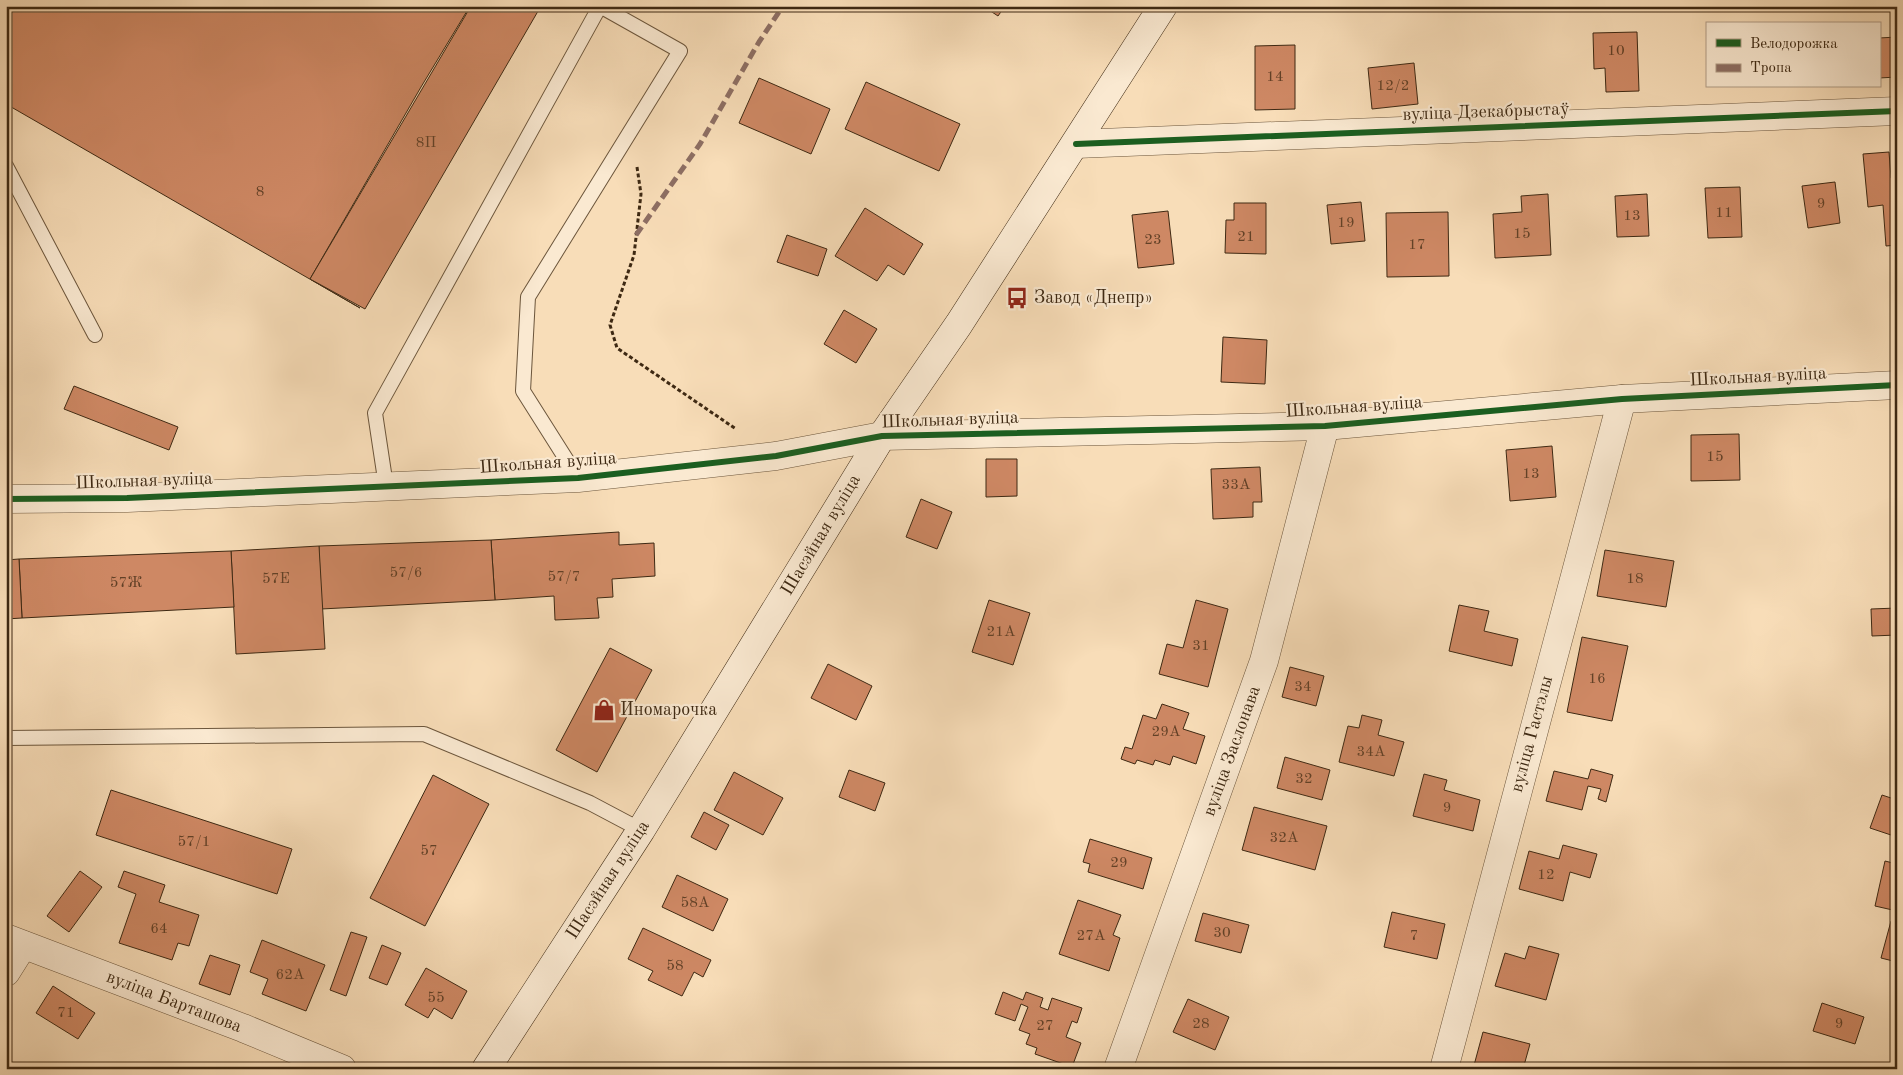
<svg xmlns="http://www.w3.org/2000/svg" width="1903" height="1075" font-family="'Old Standard TT',serif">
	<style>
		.building { fill: #ce8864; stroke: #3e2913 }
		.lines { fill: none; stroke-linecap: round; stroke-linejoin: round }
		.service-casing { stroke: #6c563c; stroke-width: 16 }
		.minor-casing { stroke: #6c563c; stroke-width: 29 }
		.tertiary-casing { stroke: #6c563c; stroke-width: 29 }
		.secondary-casing { stroke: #3e2913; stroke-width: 29 }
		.path { stroke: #3e2913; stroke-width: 3; stroke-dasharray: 4 2.5; stroke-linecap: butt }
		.service { stroke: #fae9d1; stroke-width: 14 }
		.minor { stroke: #fae9d1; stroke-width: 28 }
		.tertiary { stroke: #fae9d1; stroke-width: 28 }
		.secondary { stroke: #fae9d1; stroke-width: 28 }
		.quiet { stroke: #8d6e63; stroke-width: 5; stroke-dasharray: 10 5; stroke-linecap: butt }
		.cycleway-casing { stroke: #fae9d1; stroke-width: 9 }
		.cycleway { stroke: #1b5e20; stroke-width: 6 }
		.labels { text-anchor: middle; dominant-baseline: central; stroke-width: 4.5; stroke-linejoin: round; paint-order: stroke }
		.number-label { font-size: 15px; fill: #624127 }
		.street-label { font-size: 18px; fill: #3e2913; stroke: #fae9d1 }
		.poi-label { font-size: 18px; fill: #3e2913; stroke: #fae9d1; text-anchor: start }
	</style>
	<rect width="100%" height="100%" fill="#f8ddb8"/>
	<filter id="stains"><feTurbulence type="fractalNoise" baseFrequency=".004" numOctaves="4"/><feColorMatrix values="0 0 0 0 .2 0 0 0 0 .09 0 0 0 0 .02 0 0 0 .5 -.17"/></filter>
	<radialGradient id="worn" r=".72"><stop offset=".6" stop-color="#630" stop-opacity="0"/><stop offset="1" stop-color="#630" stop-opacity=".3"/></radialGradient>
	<g class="building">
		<path d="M6,6h464l-49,81 -111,192 50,29 -354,-204z"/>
		<path d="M471,6h70l-176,303 -55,-30z"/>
		<path d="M983,6h22l-7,10z"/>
		<path d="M1637,32l2,59 -33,1 -1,-24 -11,1 -1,-36z"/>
		<path d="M1897,37v40l-18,1v-40z"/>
		<path d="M1295,45v64l-40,1v-64z"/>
		<path d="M1414,63l4,41 -46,5 -4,-41z"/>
		<path d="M759,78l71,31 -19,45 -72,-31z"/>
		<path d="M866,82l94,42 -21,47 -94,-42z"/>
		<path d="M1889,152l2,26h6v67l-11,1 -3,-41 -15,2 -5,-53z"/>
		<path d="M1835,182l5,41 -32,5 -6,-42z"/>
		<path d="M1740,187l2,50 -34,1 -3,-50z"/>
		<path d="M1548,194l3,61 -56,3 -2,-44 29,-2 -1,-16z"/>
		<path d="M1647,194l2,42 -32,1 -2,-41z"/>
		<path d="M1361,202l4,39 -34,3 -4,-39z"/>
		<path d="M1234,203h32v51l-41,-1 1,-33h8z"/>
		<path d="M865,208l58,36 -19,31 -16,-10 -11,16 -42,-25z"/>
		<path d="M1168,211l6,53 -36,4 -6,-53z"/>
		<path d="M1448,212l1,64 -62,1 -1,-64z"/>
		<path d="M787,235l40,14 -9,27 -41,-14z"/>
		<path d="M844,310l33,19 -21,34 -32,-19z"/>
		<path d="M1223,337l44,3 -2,44 -44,-2z"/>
		<path d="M74,386l104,41 -9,23 -105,-41z"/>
		<path d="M1739,434l1,46 -49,1v-46z"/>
		<path d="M1552,446l4,51 -46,4 -4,-51z"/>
		<path d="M986,459h31v37l-31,1z"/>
		<path d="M1260,467l2,35h-9v15l-40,2 -2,-50z"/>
		<path d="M921,499l31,13 -15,37 -31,-12z"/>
		<path d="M619,532v13l35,-2 1,33 -43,3 1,18 -16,1 2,20 -44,2 -1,-24 -59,4 -4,-60z"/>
		<path d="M491,540l4,60 -174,9 -2,-63z"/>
		<path d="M319,546l6,103 -89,5 -5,-103z"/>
		<path d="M1605,550l69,11 -8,46 -69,-11z"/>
		<path d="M231,551l3,56 -212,11 -3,-59z"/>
		<path d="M19,559l3,59 -16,1v-59z"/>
		<path d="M989,600l41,13 -17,52 -41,-13z"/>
		<path d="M1196,600l32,9 -20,78 -49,-13 8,-30 16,4z"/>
		<path d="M1459,605l30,6 -5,20 34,8 -6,27 -63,-15z"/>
		<path d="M1897,608v27l-25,1 -1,-27z"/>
		<path d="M1582,637l46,9 -16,75 -45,-9z"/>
		<path d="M610,648l42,22 -55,102 -41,-22z"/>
		<path d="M828,664l44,22 -16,34 -45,-22z"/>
		<path d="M1290,667l34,9 -8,30 -34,-9z"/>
		<path d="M1162,704l27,9 -6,16 22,7 -9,28 -23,-8 -3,9 -15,-5 -2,5 -16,-5 -2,4 -14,-5 4,-12 7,2 11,-34 13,4z"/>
		<path d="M1362,715l20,5 -4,15 26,7 -10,34 -55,-14 9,-36 11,2z"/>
		<path d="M1285,757l45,13 -8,30 -45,-12z"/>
		<path d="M1591,769l22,6 -7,27 -8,-3 3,-10 -13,-3 -6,24 -36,-9 8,-30 34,8z"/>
		<path d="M849,770l36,13 -10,28 -36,-14z"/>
		<path d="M734,772l49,26 -20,37 -49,-25z"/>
		<path d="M1424,774l23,6 -3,10 36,10 -7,31 -60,-15z"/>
		<path d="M433,775l56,29 -64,122 -55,-28z"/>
		<path d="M111,790l181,59 -15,45 -181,-59z"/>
		<path d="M1882,795l15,5v37l-27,-9z"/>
		<path d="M1254,807l73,19 -12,44 -73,-20z"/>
		<path d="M704,812l25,13 -13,25 -25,-13z"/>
		<path d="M1090,839l62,19 -9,31 -55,-17 2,-8 -7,-2z"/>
		<path d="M1563,845l34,9 -7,24 -20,-6 -7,29 -44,-12 10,-38 30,8z"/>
		<path d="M1885,861l12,3v47l-22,-5z"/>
		<path d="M80,871l22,16 -33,45 -22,-16z"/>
		<path d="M124,871l41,14 -6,17 40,13 -10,31 -11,-3 -6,17 -53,-17 17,-49 -18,-7z"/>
		<path d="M677,875l51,24 -15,32 -51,-24z"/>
		<path d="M1078,900l43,15 -8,20 7,3 -11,33 -50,-17z"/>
		<path d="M1392,912l53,12 -8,35 -53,-12z"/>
		<path d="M1203,913l46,12 -8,28 -46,-12z"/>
		<path d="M1891,921l6,2v39l-16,-4z"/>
		<path d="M643,928l68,32 -8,17 -9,-5 -12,24 -34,-16 5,-9 -25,-12z"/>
		<path d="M351,932l16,5 -21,59 -16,-6z"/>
		<path d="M262,940l63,25 -19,46 -44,-17 6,-15 -18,-7z"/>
		<path d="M382,945l19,8 -14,32 -18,-7z"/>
		<path d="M1529,946l30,8 -13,46 -51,-14 10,-33 20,6z"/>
		<path d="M210,955l30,10 -10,30 -31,-11z"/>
		<path d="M426,968l41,23 -15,28 -18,-11 -6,10 -23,-13z"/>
		<path d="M53,986l42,27 -17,26 -42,-26z"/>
		<path d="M1003,992l20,8 3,-8 17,6 -3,9 8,3 4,-12 30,10 -5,15 -5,-2 -6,16 15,6 -9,24 -37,-13 2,-6 -11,-4 4,-10 -11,-4 9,-23 -7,-3 -6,17 -20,-7z"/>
		<path d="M1188,999l41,18 -14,33 -42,-18z"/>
		<path d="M1822,1003l42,14 -9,27 -42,-13z"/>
		<path d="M1483,1032l47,12 -7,25h-50z"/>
	</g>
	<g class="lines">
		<g class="service-casing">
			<g id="service">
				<path d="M6,166l89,169"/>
				<path d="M386,486l-11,-73 225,-407 80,45 -152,246 -5,94 55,87"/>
				<path d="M6,738l418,-4 166,69 51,27"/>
			</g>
		</g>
		<g class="minor-casing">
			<g id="minor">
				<path d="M1076,144l821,-33"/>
				<path d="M882,436l443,-10 297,-27 275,-14"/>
				<path d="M6,938l237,90 99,41"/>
				<path d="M6,972l17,-27"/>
				<path d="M1118,1069l146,-408 61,-235"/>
				<path d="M1444,1069l178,-670"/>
			</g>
		</g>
		<g class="tertiary-casing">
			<path id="tertiary" d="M6,499l121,-1 451,-20 198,-22 106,-20"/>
		</g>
		<g class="secondary-casing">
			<path id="secondary" d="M486,1069l155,-239 241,-394 77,-112 204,-318"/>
		</g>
		<path class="path" d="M637,167l4,27 -7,61 -24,70 7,23 119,81"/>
		<use href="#service" class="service"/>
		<use href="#minor" class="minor"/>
		<use href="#tertiary" class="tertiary"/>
		<use href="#secondary" class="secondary"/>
		<path class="quiet" d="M636,235l64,-91 59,-102 24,-36"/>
		<g class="cycleway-casing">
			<g id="cycleway">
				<path d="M1076,144l821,-33"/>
				<path d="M6,499l121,-1 451,-20 198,-22 106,-20 443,-10 297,-27 275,-14"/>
			</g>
		</g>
		<use href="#cycleway" class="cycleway"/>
	</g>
	<defs>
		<g id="bus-bare" transform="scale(1.725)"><path d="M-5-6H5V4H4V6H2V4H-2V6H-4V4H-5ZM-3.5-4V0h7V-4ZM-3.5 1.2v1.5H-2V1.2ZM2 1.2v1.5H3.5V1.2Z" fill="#8f2418" stroke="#fae9d1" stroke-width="2.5" paint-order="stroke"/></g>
		<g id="shop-bare" transform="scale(1.725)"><path d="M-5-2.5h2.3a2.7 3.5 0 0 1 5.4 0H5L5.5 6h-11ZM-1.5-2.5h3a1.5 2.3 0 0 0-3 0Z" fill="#8f2418" stroke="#fae9d1" stroke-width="2.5" paint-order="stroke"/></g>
	</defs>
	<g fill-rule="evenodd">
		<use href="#bus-bare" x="1017" y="298"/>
		<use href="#shop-bare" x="604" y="710"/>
	</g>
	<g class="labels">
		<g class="number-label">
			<text x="1616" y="51">10</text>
			<text x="1275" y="77">14</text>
			<text x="1393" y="86">12/2</text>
			<text x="426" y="143">8П</text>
			<text x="260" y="192">8</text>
			<text x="1821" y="204">9</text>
			<text x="1724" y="213">11</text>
			<text x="1632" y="216">13</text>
			<text x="1346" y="223">19</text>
			<text x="1522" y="234">15</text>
			<text x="1246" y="237">21</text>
			<text x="1153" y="240">23</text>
			<text x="1417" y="245">17</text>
			<text x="1715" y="457">15</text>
			<text x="1531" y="474">13</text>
			<text x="1236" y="485">33А</text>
			<text x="406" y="573">57/6</text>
			<text x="564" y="577">57/7</text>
			<text x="276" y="579">57Е</text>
			<text x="1635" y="579">18</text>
			<text x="126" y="583">57Ж</text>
			<text x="1001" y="632">21А</text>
			<text x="1201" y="646">31</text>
			<text x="1597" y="679">16</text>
			<text x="1303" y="687">34</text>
			<text x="1166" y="732">29А</text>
			<text x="1371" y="752">34А</text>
			<text x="1304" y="779">32</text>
			<text x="1447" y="808">9</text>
			<text x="1284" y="838">32А</text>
			<text x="194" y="842">57/1</text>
			<text x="429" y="851">57</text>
			<text x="1119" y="863">29</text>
			<text x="1546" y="875">12</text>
			<text x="695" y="903">58А</text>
			<text x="159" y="929">64</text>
			<text x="1222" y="933">30</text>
			<text x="1091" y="936">27А</text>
			<text x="1414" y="936">7</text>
			<text x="675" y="966">58</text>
			<text x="290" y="975">62А</text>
			<text x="436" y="998">55</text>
			<text x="66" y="1013">71</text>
			<text x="1201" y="1024">28</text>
			<text x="1839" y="1024">9</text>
			<text x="1045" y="1026">27</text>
		</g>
		<g class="street-label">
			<text transform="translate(1486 112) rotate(-2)">вуліца Дзекабрыстаў</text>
			<text transform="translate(1758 377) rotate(-3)">Школьная вуліца</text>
			<text transform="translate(1354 407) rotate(-4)">Школьная вуліца</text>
			<text transform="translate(950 420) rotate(-2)">Школьная вуліца</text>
			<text transform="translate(548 463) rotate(-4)">Школьная вуліца</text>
			<text transform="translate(144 481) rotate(-2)">Школьная вуліца</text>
			<text transform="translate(821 535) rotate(-59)">Шасэйная вуліца</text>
			<text transform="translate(1532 734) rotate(-75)">вуліца Гастэлы</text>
			<text transform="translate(1232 751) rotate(-70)">вуліца Заслонава</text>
			<text transform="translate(608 880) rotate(-57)">Шасэйная вуліца</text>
			<text transform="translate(174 1002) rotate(21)">вуліца Барташова</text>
		</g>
		<g class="poi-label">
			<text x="1034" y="298">Завод «Днепр»</text>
			<text x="620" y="710">Иномарочка</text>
		</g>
	</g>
	<rect width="1903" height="1075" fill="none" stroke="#f8ddb8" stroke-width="25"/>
	<rect x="8" y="8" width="1888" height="1060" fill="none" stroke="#3e2913" stroke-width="2.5"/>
	<rect x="12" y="12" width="1878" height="1050" fill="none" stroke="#3e2913"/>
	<rect x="1706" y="22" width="175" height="65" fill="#fae9d1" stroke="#af9c85"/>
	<rect x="1716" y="39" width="25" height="8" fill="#1b5e20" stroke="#af9c85"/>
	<text x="1750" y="48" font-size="15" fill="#3e2913">Велодорожка</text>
	<rect x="1716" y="64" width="25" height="8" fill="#8d6e63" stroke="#af9c85"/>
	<text x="1750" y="72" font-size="15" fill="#3e2913">Тропа</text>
	<rect width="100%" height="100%" filter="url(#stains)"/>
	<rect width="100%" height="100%" fill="url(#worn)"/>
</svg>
